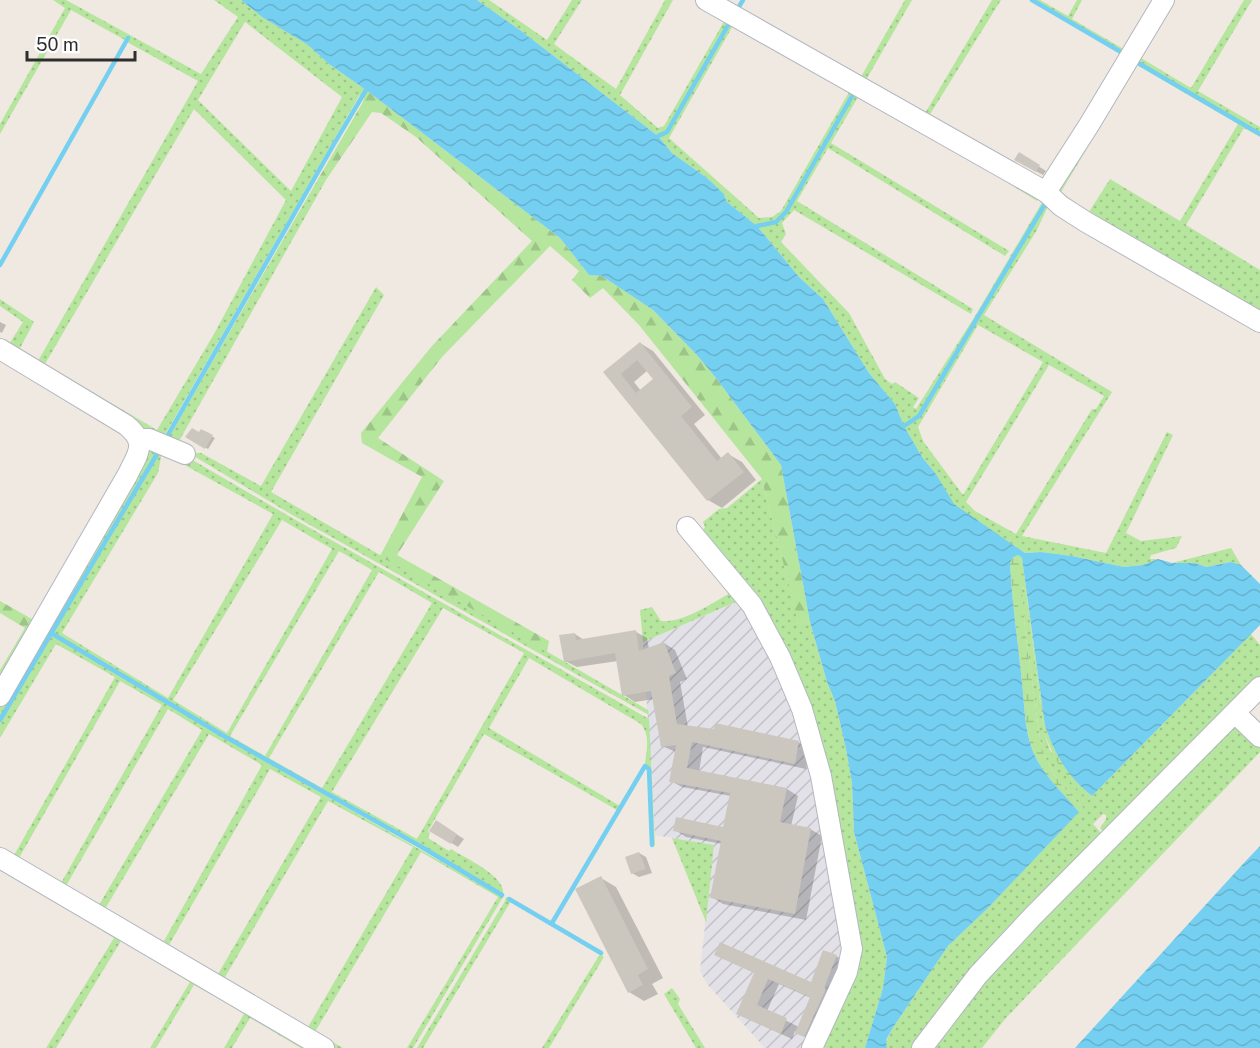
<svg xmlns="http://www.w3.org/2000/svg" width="1260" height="1048" font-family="'Public Sans',sans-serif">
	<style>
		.industrial { fill: url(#industrial-furrows) }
		.grass { fill: url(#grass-dots); fill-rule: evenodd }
		.forest { fill: url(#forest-firs) }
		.wetland { fill: url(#wetland-marsh) }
		.water { fill: url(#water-waves) }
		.shadow { fill: #0003; fill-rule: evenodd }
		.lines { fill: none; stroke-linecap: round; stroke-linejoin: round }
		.stream { stroke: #75cff0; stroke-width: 4.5 }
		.building { fill: #cbc7bf; fill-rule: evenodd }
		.minor-casing { stroke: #b4b7c1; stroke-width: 22 }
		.minor { stroke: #fff; stroke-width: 20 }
	</style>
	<defs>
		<pattern id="industrial-furrows" width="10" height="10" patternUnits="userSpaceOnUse" patternTransform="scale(1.5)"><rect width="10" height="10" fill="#e3e1e8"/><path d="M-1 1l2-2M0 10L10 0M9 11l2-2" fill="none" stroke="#c3c1c7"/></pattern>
		<pattern id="grass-dots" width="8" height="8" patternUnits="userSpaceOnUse" patternTransform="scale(1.5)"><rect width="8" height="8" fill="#b6e59e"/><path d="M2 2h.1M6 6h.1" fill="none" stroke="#9dc588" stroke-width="1.8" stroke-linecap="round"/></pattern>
		<pattern id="forest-firs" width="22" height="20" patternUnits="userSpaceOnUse" patternTransform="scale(1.5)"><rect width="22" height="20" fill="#b6e59e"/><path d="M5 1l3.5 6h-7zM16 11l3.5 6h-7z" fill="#9dc588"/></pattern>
		<pattern id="wetland-marsh" width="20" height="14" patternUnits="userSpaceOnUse" patternTransform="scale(1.5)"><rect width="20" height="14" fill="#b6e59e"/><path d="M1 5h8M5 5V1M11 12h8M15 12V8" fill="none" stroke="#9dc588"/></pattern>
		<pattern id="water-waves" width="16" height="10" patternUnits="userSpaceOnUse" patternTransform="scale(1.5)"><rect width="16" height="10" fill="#75cff0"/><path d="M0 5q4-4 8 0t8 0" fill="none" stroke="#66b2ce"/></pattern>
	</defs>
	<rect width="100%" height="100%" fill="#efe9e1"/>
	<path class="industrial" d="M751,596l47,82 58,262 -16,61 -16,47h-59l-58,-64 -7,-13 14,-126 -59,-10 -12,-193z"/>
	<g class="grass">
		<path d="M53,0h13l135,74 37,-57 -24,-17h27l21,17 46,28 21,19 37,26 -7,6 -197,344h-4l-152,-91 17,-27 -23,-16v-7l34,23 -15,28 19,11 160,-280 -71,-39 1,-4 -3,2 -54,-30 -71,124v-10l65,-116zM245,22l97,75 -51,94 -93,-91zM194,109l92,91 -72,134 -57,96 -112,-66z"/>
		<path d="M477,0h12l58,40 25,-40h10l-28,44 62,45 49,-89h8l-53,95 38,33 6,-2 62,-108 -19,-11v-5l48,28 -1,2 -19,-10 -66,116 90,80 13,-1 9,-6 71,-124 -91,-51 1,-2 272,156 5,7 -2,4 -72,-45 -1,-3 -103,-61 -30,51 178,108 -4,5 -177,-108 -31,53 176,108 -2,5 -177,-104 -12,13 4,11 -5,8 68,71 36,66 7,5 3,-2 24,16 -6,9 3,2 59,-93 69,-117 5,5 -12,26 -53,85 128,77 -90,144 84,17 61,-121 6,3 -47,98 15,8 41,-5 -6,12 -25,7 -1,4h8l-15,6 -19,2 -52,-11 -31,-4 -16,1 -72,-49 -17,-30 -14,-17 -18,-31 -9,-22 -26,-31 -46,-74 -24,-22 -42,-51 -30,-24 -4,-9 -16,-15 -35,-25 -14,-17 -138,-106zM978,325l65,37 -80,133 -40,-54 -5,-14zM1049,365l55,31 -8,13h-4l-76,125 -41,-23 -9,-9z"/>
		<path d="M905,0h7l-46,80 -8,2z"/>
		<path d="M992,0h9l-72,116 -5,-1z"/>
		<path d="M1033,0h7l28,16 9,-16h5l-10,19 55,32 -1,4z"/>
		<path d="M1170,0h5l-34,58 50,30 53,-88h8l-54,91 62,36v6l-125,-74z"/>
		<path d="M1134,61l126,73v3l-16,-9 -58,97 74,45v45l-173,-100 23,-36 70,42 58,-97 -101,-59 -76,127 26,19 -3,4 -33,-25z"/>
		<path d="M326,180l-148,263 -12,-1 151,-261z"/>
		<path d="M376,287l8,8 -113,197 377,218 1,5 -355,-199 -102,-61 3,-2h6l60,33z"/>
		<path d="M148,447h12l-160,271v-17z"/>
		<path d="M163,447l-5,26 -96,160 106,65 105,-184 -92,-51 3,-8 110,64 355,200 6,126h-2l-3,-76 -5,-4c1,-14 6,-28 -4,-41l-112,-66 -40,70 131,78 -3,4 -133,-76 -56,97 2,2 -2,5 21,13 2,-2c14,9 55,27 52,45l-238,-135 -213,-126zM282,520l50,29 -105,184 -54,-33zM339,551l33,19 -107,186 -35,-20zM379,572l53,31 -110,185 -53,-30zM443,608l81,45 -107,186 -85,-47z"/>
		<path d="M762,479l37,145 11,-2 17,60 8,19 11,48 6,34 2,49 33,125 -4,31 -18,60h-41l27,-78 -39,-240 -110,-198 3,-5 -2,-5 16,-13 8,-1z"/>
		<path d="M1231,548l10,17 -10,-3 -25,5 -11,-4h-23z"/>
		<path d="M1021,587l5,3 18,142 6,18 39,49 162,-165 9,11v31l-32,35 -123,123 -5,-6 6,-9v-4l-3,-1 -10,10 10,11 -186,213h-30l-1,-7 8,-15 54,-80 40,-38 95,-101c-19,-16 -34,-37 -42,-61l-16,-117z"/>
		<path d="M736,590l7,9 -100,43 -3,-32 12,-3 9,14c25,2 53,-20 75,-31z"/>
		<path d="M51,635l214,126 238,136 -90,151h-6l91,-151 -77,-45 -106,180 28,16h-10l-62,-42 37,21 105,-180 -85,-46 -104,178 -80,-47 20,9 98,-176 -53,-31 -104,175 -92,-52 102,-180 -59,-33 -56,94v-15zM120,681l42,24 -101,178 -42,-25zM168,709l34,21 -103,175 -33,-19zM270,769l51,28 -103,177 -49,-29z"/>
		<path d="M1237,720l23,22v10l-255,267 -23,29h-51l21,-30 65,-73z"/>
		<path d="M672,838l42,7 -8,77z"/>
		<path d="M506,897l5,4 -88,147h-6l88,-147z"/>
		<path d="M78,909l137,80 -3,6 -18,-10 -38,63h-6l40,-66 -69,-41 -65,107h-10l68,-110 -38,-24z"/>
		<path d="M600,954l4,3 -55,91h-7z"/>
		<path d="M672,988l8,11 -2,5 27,44h-9l-32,-54z"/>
		<path d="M221,992l97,56h-17l-51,-30 -18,30h-8l20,-34 -26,-16z"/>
	</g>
	<g class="forest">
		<path d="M366,90l194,148 29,37 13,1 51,34 43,44 20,24 65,87 29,157 -11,3 -37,-146 -123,-154 -36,-37 -13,10 -18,-18 7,-9 -29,-25 -108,111 -64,81 66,43 -47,74 152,86 -2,11 -167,-96 42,-79 -60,-34 -1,-10 71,-87 100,-105 -116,-104 -35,-24 -9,-1 -46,68 -9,1 46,-79z"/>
		<path d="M0,601l39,22 -39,68v-21l25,-42 -25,-15z"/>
	</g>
	<path class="wetland" d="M1018,555l4,3 23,168c9,27 25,52 47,70l-3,3c-23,-16 -35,-40 -45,-67l-18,-142 -4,-3 3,42 16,117c8,24 23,45 42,61l-4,5c-14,-17 -33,-34 -43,-54 -12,-25 -11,-49 -14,-76 -4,-40 -10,-79 -12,-118l2,-6z"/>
	<g class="water">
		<path d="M241,0h236l43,30 138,106 14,17 35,25 16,15 4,9 30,24 42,51 24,22 46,74 26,31 9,22 18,31 14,17 18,30 71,49 16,-1 31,4 52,11 19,-2 15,-6 14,4h23l11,4 25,-5 10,3 19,19v41l-168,171c-24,-19 -37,-41 -47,-70l-23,-168 -4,-3 -6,3 -2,6c2,40 8,78 12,118 3,27 2,51 14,76 10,20 29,37 43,54l-91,96 -40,38 -54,80 -8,14 1,8h-22l18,-60 4,-31 -33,-125 -2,-49 -6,-34 -11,-48 -8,-19 -17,-60 -29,-157 -65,-87 -20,-24 -43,-44 -51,-34 -13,-1 -29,-37 -194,-148 -37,-26 -21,-19 -46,-28z"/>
		<path d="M1260,846v202h-185l167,-183z"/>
	</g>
	<g class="shadow">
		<path d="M1019,154l27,17 -3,4 -27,-15z"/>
		<path d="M0,322l6,3 -4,8 -2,-1z"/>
		<path d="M640,343l13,8 52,64 -11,9 28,35 6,-5 14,8 14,18 -34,28 -14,-8 -103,-128zM648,370l7,9 -14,12 -7,-9z"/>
		<path d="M202,431l13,7 -7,11 -20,-12 12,-3z"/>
		<path d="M636,632l11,6 2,11 15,-6 11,7 12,29 -7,3 8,45 110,15 12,7 -4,20 -103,-22 -4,25 88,17 11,7 -7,30 19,3 12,7 -16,84 -83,-16 -11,-7 10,-53 -36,-7 -11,-7 49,-1 7,-33 -49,-9 -11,-6 5,-29 -14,-6 -8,-47 -19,3 -11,-7 -6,-34 -41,6 -12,-6 10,-27 9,6z"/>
		<path d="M437,822l27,17 -6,8 -27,-17z"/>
		<path d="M639,853l7,4 6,16 -13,4 -7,-4z"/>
		<path d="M601,878l15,9 47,91 -11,6 6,10 -14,7 -15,-9z"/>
		<path d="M836,956l11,7 -40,75 -12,-7 -3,8 -44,-20 7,-46 57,11zM779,984l32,14 -12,29 -32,-16z"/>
	</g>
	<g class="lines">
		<g class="stream">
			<path d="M1032,0l94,55"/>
			<path d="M737,10l6,-10"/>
			<path d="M1133,60l127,74"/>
			<path d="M658,136l9,-4 64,-112"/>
			<path d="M757,226l19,-4 10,-10 69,-121"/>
			<path d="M0,265l128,-227"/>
			<path d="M904,426l15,-10 126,-212"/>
			<path d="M165,440l169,-296 32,-54"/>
			<path d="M51,633l173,103 196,110 82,49"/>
			<path d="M0,720l160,-271"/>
			<path d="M509,899l92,54"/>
			<path d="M552,923l93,-157 4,3 3,76"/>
		</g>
	</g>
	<g class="building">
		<path d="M1019,152l21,13 -4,7 -22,-12z"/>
		<path d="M640,342l52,65 -11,9 36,45 11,-9 16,20 -37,29 -104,-129zM637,360l16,19 -17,14 -15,-19z"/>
		<path d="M192,428l7,4 2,-3 12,6 -8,14 -20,-12z"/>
		<path d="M636,630l3,21 25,-9 12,31 -7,3 8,48 37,5 1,-6 84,18 -4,23 -103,-22 -5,26 100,20 -7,34 31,6 -16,86 -85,-16 11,-57 -48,-10 3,-14 47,10 7,-34 -61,-11 7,-37 -15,2 -10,-56 -29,5 -7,-43 -51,9 -5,-27 16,-2 1,7z"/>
		<path d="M436,820l21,14 -6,10 -22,-13z"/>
		<path d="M639,852l7,17 -15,5 -6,-17z"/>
		<path d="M601,876l47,93 -10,6 5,10 -15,8 -53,-104z"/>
		<path d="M720,942l91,40 12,-32 14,5 -13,33 2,1 -22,48 -9,-4 15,-36 -42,-18 -11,26 30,13 -6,16 -45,-20 18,-41 -40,-18z"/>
	</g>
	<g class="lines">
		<g class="minor-casing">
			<g id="minor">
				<path d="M706,0l340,192 15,14 25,16 174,100"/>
				<path d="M1046,192l43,-67 75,-125"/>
				<path d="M0,349l126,76c22,18 12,28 2,49l-128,222"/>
				<path d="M139,439h10l36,15"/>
				<path d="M687,527l65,78 28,52 22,52 19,67 31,173 -5,23 -35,76"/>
				<path d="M1235,713l25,24"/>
				<path d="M0,858l324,190"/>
				<path d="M922,1048l56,-73 55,-59 227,-229"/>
			</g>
		</g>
		<use href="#minor" class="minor"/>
	</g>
	<path d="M27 51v9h108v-9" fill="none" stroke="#2e2e2e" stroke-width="3"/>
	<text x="36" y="51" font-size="18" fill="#2e2e2e" stroke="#ffffff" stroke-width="4.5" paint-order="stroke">50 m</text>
</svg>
